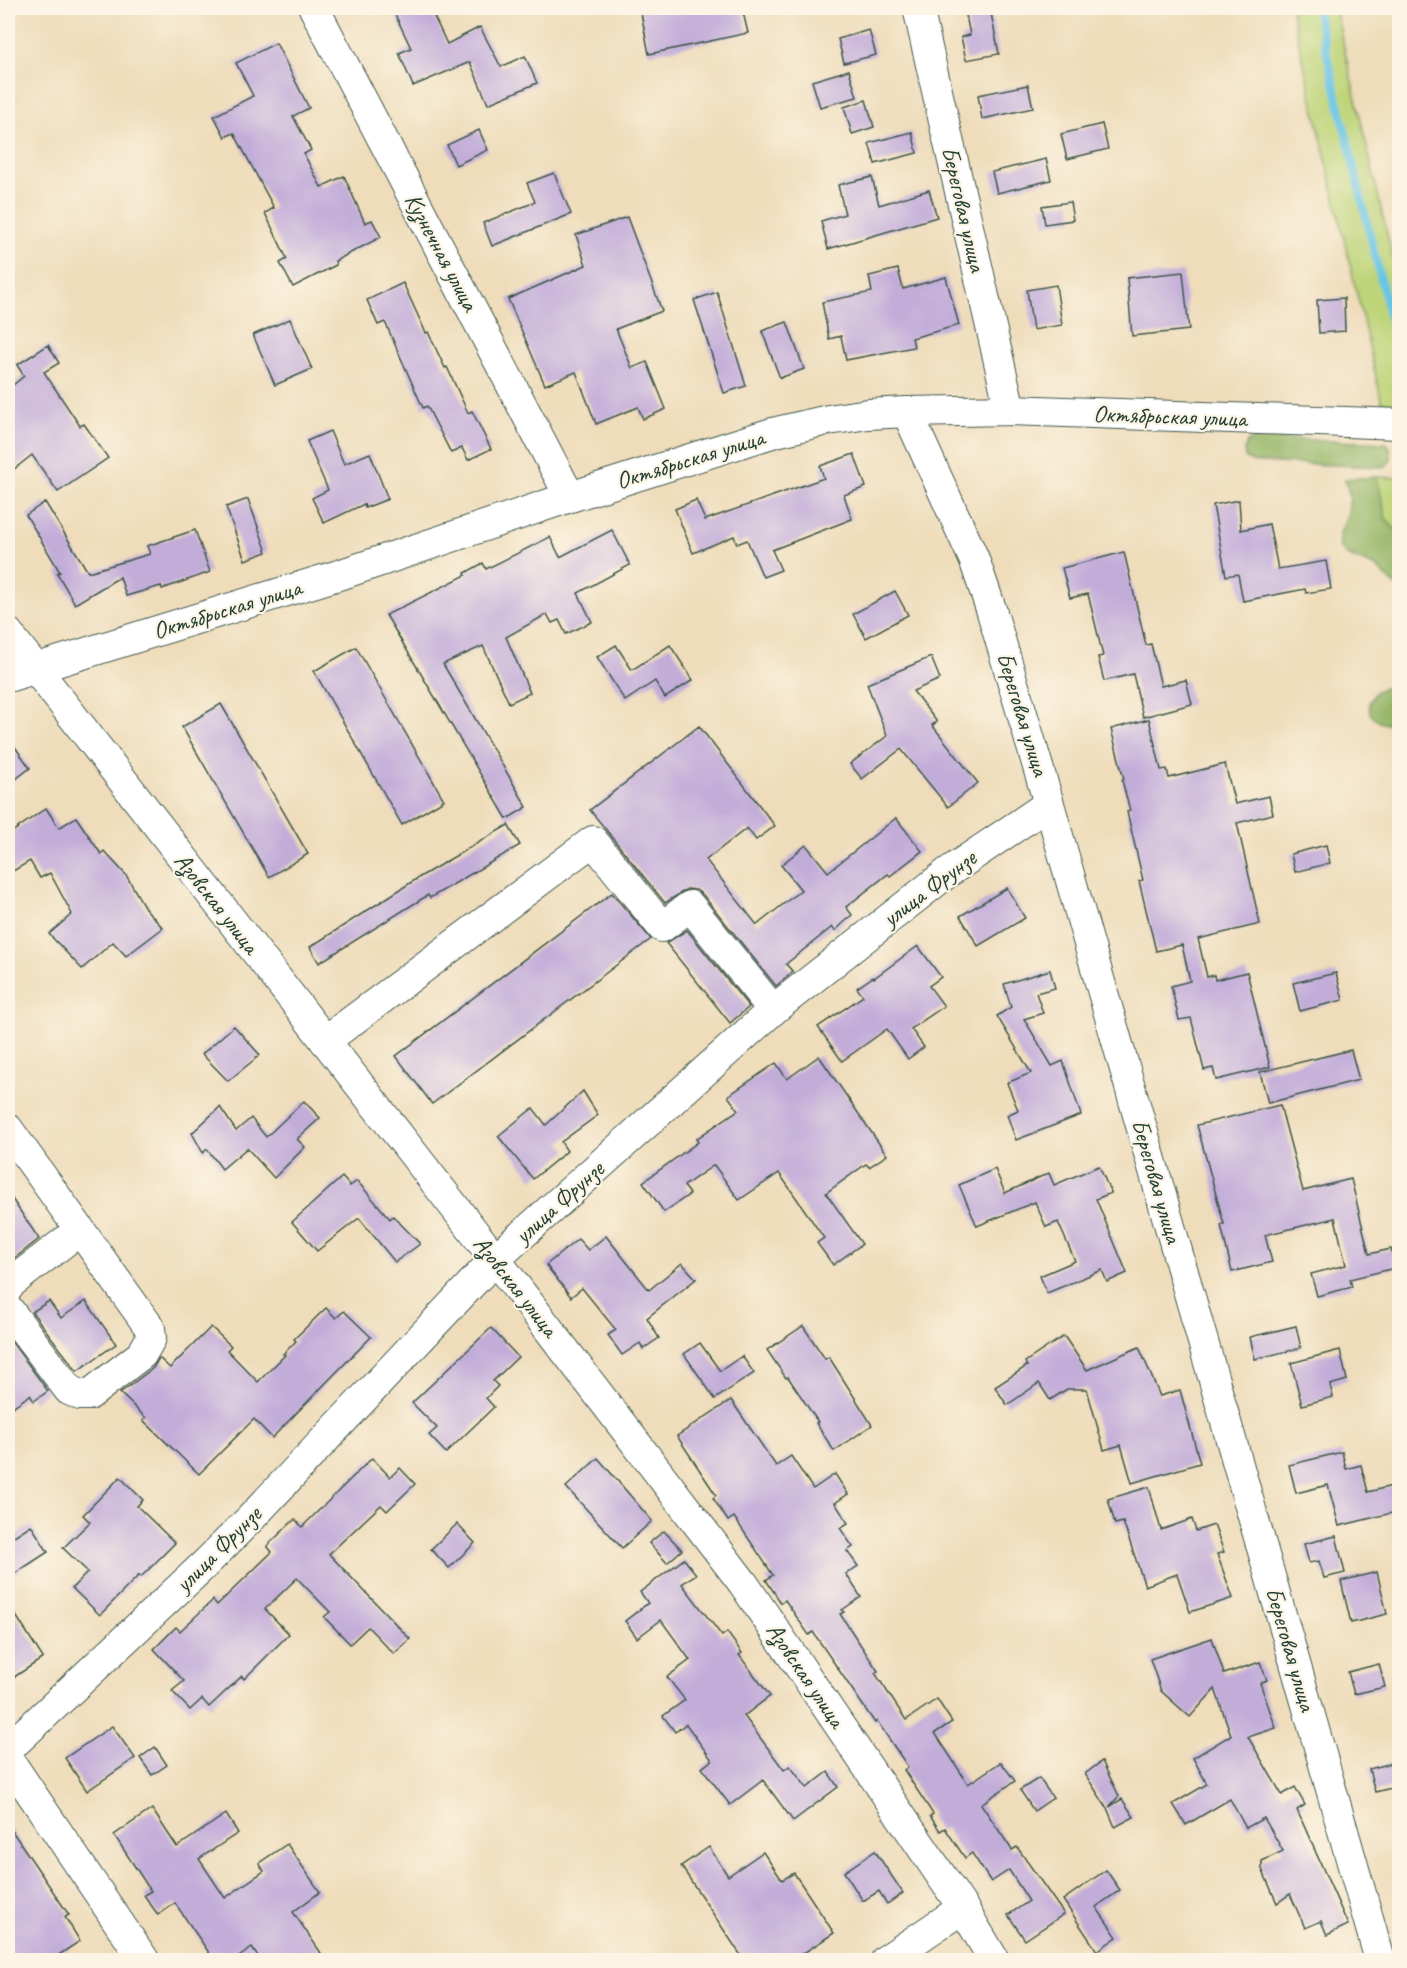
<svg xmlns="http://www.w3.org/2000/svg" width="1407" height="1968" font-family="Caveat,sans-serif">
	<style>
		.green { fill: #bed478; stroke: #6e8856; stroke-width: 1.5 }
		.forest { fill: #96b668; stroke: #5a7a4e; stroke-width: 1.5 }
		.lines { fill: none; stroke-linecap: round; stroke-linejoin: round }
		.stream { stroke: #67c5e5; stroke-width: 8 }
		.building { fill: #c2add9 }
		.minor-casing { stroke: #3e5548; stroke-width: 32 }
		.minor { stroke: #fff; stroke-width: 30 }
		.labels { text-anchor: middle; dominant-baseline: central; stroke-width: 4.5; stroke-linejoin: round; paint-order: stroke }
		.street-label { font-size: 24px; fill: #1f3d34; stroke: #fcf5e5 }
	</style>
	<rect width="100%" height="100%" fill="#fcf5e5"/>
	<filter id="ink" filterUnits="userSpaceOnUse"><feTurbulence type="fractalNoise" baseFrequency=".0167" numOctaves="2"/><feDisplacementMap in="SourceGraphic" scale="12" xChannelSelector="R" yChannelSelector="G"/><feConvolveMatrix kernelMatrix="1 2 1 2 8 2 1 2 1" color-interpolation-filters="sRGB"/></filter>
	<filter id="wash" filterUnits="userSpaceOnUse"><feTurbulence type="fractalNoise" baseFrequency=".008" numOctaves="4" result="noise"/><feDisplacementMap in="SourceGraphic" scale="24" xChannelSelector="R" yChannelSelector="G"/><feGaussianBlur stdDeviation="1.35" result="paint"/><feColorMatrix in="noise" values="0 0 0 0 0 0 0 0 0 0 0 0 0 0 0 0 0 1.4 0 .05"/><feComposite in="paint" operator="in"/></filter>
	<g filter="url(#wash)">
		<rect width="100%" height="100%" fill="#eedcba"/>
		<g class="green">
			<path d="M1291,8h44l64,278v117h-17z"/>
			<path d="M1377,477l22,1v56l-13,-15z"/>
		</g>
		<g class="forest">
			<path d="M1256,438l130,5 4,4 1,12 -6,8 -132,-5 -8,-4 -1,-7 3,-9z"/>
			<path d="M1377,477l9,42 13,15v55l-23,-22 -29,-12 -7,-8 -1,-11 9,-24 2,-15 -5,-18z"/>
			<path d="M1399,683v36l-9,6 -11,-3 -9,-8 -1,-11 7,-12z"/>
		</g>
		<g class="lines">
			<path class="stream" d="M1316,8l84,352"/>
		</g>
		<g id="blocks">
			<g class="building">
				<path d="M392,8h38l17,36 33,-17 21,40 24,-11 12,27 -49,21 -18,-42 -57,24 -14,-33 12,-5z"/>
				<path d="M640,8h102l6,25 -99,21z"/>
				<path d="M977,8h13l9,46 -33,6 -5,-23 9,-2 -5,-25z"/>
				<path d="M869,30l7,25 -32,8 -6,-24z"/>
				<path d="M276,43l33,65 -16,8 18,34 -7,4 17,33 23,-11 21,47 7,-3 9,17 -46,24 1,4 -43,22 -13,-24 7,-4 -22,-46 9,-5 -40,-75 -9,4 -11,-21 39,-20 -17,-33z"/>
				<path d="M849,70l8,27 -37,10 -8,-26z"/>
				<path d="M1028,85l5,23 -51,11 -4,-24z"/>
				<path d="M866,100l8,27 -22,7 -8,-27z"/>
				<path d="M1102,124l6,25 -41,10 -6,-25z"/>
				<path d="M479,130l9,20 -32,15 -9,-20z"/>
				<path d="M912,132l5,21 -42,11 -6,-21z"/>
				<path d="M1046,159l5,21 -54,13 -5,-21z"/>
				<path d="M554,173l17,41 -79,32 -9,-23 52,-21 -8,-19z"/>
				<path d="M872,177l7,28 50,-15 8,27 -109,32 -7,-28 24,-7 -7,-29z"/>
				<path d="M1070,202l3,18 -28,4 -3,-18z"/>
				<path d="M627,217l35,94 -46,18 16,39 15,-6 19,47 -23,10 -5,-12 -42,17 -20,-52 -31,13 -37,-86 78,-34 -10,-30z"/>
				<path d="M898,269l5,20 43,-12 13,48 -47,13 2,9 -68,13 -5,-24 -12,3 -7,-37 50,-10 -3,-16z"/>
				<path d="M1183,272l6,58 -57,6 -5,-58z"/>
				<path d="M403,283l23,50 2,-1 17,36 2,-1 21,46 4,-2 19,38 -23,11 -6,-12 -11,5 -24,-47 -4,2 -38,-86 -7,3 -11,-25z"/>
				<path d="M1056,285l6,40 -29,5 -6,-40z"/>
				<path d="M717,292l29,94 -22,7 -30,-93z"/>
				<path d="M1344,298l1,33 -26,2 -2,-33z"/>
				<path d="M290,319l22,50 -37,16 -22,-50z"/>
				<path d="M787,322l17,47 -24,9 -18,-47z"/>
				<path d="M48,345l11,18 -15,9 36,54 4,-2 24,34 -50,34 -26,-37 -24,19v-85l16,-13 -7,-11z"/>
				<path d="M330,431l14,33 26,-11 18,46 -23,9 -1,-4 -40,19 -12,-25 16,-8 -21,-49z"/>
				<path d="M854,454l12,33 -22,8 8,24 -80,31 9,20 -18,7 -16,-37 -10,4 -3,-8 -41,17 -18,-44 21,-9 9,20 119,-42 -4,-12z"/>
				<path d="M248,499l19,53 -22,8 -19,-53z"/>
				<path d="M1239,500l2,30 28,-6 9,45 48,-8 5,28 -25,4 -1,-4 -62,12 -5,-27 -12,2 -13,-71z"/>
				<path d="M45,502l43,70 62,-18 -3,-8 48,-16 15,42 -48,17 -1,-3 -35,10 -6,-19 -45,27 -18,-31 3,-1 -34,-57z"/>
				<path d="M612,530l18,35 -52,28 14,29 -26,12 -7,-14 -7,3 -5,-9 -41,23 24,56 -21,10 -26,-57 -40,18 84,143 -20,12 -121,-204 80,-40 -1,-2 18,-10 3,6 64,-32 10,20z"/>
				<path d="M1124,552l22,93 5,-1 10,42 25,-6 6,24 -49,13 -10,-43 -29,7 -6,-24 5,-1 -15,-62 -18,4 -8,-30z"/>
				<path d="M895,591l13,24 -42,23 -13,-24z"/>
				<path d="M616,645l16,25 38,-25 23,35 -28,18 -10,-17 -30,20 -28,-44z"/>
				<path d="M356,647l88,153 -42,25 -88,-154z"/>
				<path d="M931,657l9,22 -27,12 24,31 -5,3 46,58 -30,24 -47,-58 -39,30 -12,-15 37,-28 -20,-52z"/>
				<path d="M221,704l87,150 -39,23 -87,-150z"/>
				<path d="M1149,719l12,51 6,-1 2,9 56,-14 10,40 34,-8 4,18 -36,9 23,101 -62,15 9,38 7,-2 1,5 32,-8 23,95 -54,13 -3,-12 -9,2 -13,-52 -12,2 -8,-34 19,-5 -8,-36 -26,6 -17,-70 4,-1 -16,-68 3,-1 -8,-31 2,-1 -13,-50z"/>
				<path d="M699,726l76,100 -19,14 -9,-12 -41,32 51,65 44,-35 -20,-25 25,-20 22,27 68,-54 26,33 -32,25 -2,-2 -42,33 6,8 -17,16 -3,-4 -46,37 7,8 -17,14 -73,-91 -7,-5 -9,-1 -22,14 -75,-93z"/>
				<path d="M8,737l22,31 -22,17z"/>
				<path d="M46,808l13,20 17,-11 25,37 3,-3 22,24 19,33 18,20 -37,28 -13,-14 -31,27 -33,-35 23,-20 -22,-41 -10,5 -10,-17 -22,13v-39z"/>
				<path d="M508,825l12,20 -90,53 -2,-3 -109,68 -9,-16 108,-69z"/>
				<path d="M1326,845l4,18 -35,9 -4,-18z"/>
				<path d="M1007,888l18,30 -47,28 -18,-30z"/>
				<path d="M612,893l39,46 -219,165 -36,-48z"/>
				<path d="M687,930l62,77 -19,16 -64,-80z"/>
				<path d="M918,946l23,31 -12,9 15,20 -33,23 13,18 -16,12 -21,-30 -45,32 -24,-34 45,-31 -6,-8 16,-11 1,1z"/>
				<path d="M1050,970l5,18 -19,5 7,20 -19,6 28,47 11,-5 18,54 -65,25 -9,-25 11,-5 -11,-27 24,-10 -34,-57 14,-9 -7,-23z"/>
				<path d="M1336,973l7,27 -43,11 -7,-28z"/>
				<path d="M234,1026l26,29 -32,26 -26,-27z"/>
				<path d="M1351,1050l8,30 -91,23 -8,-31z"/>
				<path d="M819,1056l68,99 -18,12 -3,-3 -40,29 36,51 -29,21 -16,-22 7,-5 -45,-65 -40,27 -25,-35 -30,21 6,8 -26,18 -21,-30 55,-40 -2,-3 42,-29 -10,-14 48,-33 11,16z"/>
				<path d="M583,1091l15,24 -37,27 6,9 -34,28 -35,-43 35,-28 13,17z"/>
				<path d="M304,1101l16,17 -23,21 8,8 -31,31 -27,-30 -25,21 -15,-20 -4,4 -11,-20 28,-26 16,24 15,-13 15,19z"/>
				<path d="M1280,1105l23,86 48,-12 18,75 22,-5 4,19 -45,11 2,8 -35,9 -6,-22 35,-9 -11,-47 -70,17 7,27 -40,10 -11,-47 3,-1 -27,-99z"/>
				<path d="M1099,1166l12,27 -15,6 31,74 -20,9 -5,-12 -55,23 -7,-17 35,-15 -17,-39 -12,5 -11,-25 -58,24 -18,-41 36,-16 10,24 44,-20 5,12z"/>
				<path d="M342,1177l8,9 7,-5 33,38 3,-3 27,28 -25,18 -36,-44 -42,33 -25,-29z"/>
				<path d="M8,1193l31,46 -24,19 -7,-10z"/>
				<path d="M606,1236l43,54 33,-27 14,16 -49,39 12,20 -16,11 -3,-6 -18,12 -14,-20 8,-5 -34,-42 -11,9 -25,-32 32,-26 10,11z"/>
				<path d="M49,1301l12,17 25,-17 30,43 -39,27 -45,-59z"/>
				<path d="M326,1308l10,10 8,-7 27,26 -99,101 -18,-19 -55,55 -56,-54 3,-2 -26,-25 33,-25 6,-10 11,10 41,-41 20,19 -4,4 31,32 27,-27 -2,-1 13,-13 -2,-2z"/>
				<path d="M803,1326l22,33 4,-2 43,68 -38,26 -18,-28 2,-1 -30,-45 -2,1 -19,-28z"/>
				<path d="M1296,1326l5,22 -46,11 -5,-22z"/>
				<path d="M491,1328l27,29 -25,24 5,5 -12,12 8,9 -48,46 -17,-18 8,-7 -25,-25z"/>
				<path d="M1064,1336l23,34 52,-23 21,49 20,-6 20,73 -68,20 -11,-38 -17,5 -17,-61h-20l-17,11 -11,-17 -32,22 -12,-18 32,-21 -2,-4z"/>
				<path d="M8,1337l40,54 -14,10 -4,-6 -22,15z"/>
				<path d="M700,1343l20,28 22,-15 12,17 -39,26 -31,-45z"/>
				<path d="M1340,1350l7,30 -17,5 3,12 -31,8 -11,-42z"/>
				<path d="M731,1400l45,66 15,-10 22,33 22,-15 13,20 -13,9 13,20 -8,5 13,19 -6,4 11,15 -12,8 15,23 -19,13 2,2 -4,2 38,57 -3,2 31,47 31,-21 15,23 -17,11 33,51 33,-22 14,19 -34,23 31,46 5,-3 47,67 -39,26 -17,-25 21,-14 -20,-31 -18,12 -19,-29 -7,5 -20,-30 -5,3 -10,-15 3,-2 -29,-44 4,-3 -31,-46 -2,2 -62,-91 -4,3 -24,-35 -4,3 -15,-23 7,-5 -39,-58 -6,4 -15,-23 3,-3 -39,-59z"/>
				<path d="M1342,1452l4,17 15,-4 7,27 32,-8v27l-61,15 -11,-41 -32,8 -7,-28z"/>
				<path d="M372,1458l18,19 10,-9 15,16 -28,27 -6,-6 -52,49 81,85 -16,15 -26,-27 -18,17 -26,-27 6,-5 -33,-34 -32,31 24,25 -45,45 -2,-3 -33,31 -7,-8 -12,11 -18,-19 12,-10 -30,-32 22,-22 4,4 33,-31 4,5 55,-53 -5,-6 28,-27 7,8z"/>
				<path d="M598,1458l54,63 -30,27 -56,-61z"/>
				<path d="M120,1477l23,23 -6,6 38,37 -34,34 -2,-2 -39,40 -28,-27 16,-16 -25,-24 27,-26 -7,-7z"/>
				<path d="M1149,1487l12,43 31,-11 4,12 18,-6 10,27 -7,2 16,44 -43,14 -13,-38 -32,12 -22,-64 -8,2 -7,-25z"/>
				<path d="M457,1524l18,19 -26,25 -18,-19z"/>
				<path d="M31,1525l17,27 -40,26v-38z"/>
				<path d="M664,1531l18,19 -15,13 -18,-20z"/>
				<path d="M1336,1536l9,37 -21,5 -5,-17 -10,2 -5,-19z"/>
				<path d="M684,1559l12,15 -14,10 40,52 5,-4 15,21 -3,2 31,41 -26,20 40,54 6,-4 17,22 21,-16 10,15 -45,34 -30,-41 -33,25 -28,-37 10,-8 -26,-36 -11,8 -12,-16 22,-16 -18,-23 23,-17 -29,-40 -24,18 -12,-17 23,-18 -8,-11z"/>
				<path d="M1377,1572l10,42 -36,9 -10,-42z"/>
				<path d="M8,1603l35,55 -35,23z"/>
				<path d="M1212,1638l12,36 36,-12 7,18 -7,3 16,45 -28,9 34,58 13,-8 10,18 -8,5 51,115 -21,10 -6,-14 -16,7 -15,-34 -13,9 -15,-34v-8l21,-10 -19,-33 -18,10 -16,-29 -44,26 -13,-21 34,-20 -14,-26 38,-23 -16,-46 -25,28 -29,-26 -11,-32z"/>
				<path d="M1379,1664l6,23 -31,7 -6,-22z"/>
				<path d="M112,1726l23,32 -48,33 -22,-33z"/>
				<path d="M155,1747l12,18 -15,10 -12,-17z"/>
				<path d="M1102,1761l17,35 -10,11 13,-8 12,18 -19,10 -8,-19 -22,-34z"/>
				<path d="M1400,1761v25l-25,6 -6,-23z"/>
				<path d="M1039,1778l14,20 -19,13 -14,-21z"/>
				<path d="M152,1809l25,38 49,-33 12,19 -39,26 26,39 39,-27 -5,-8 28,-19 33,48 -27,20 28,41 -10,7h-51l-8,-12 -18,12h-20l-39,-57 -17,12 -14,-20 7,-4 -37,-56z"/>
				<path d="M8,1825l61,90 -4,2 15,24 -29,19h-35l-8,-13z"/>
				<path d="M709,1847l19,29 35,-24 19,28 12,-7 40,60 -41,27h-49l-63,-94z"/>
				<path d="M875,1851l28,42 -16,11 -8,-13 -16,10 -19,-29z"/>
				<path d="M1106,1870l14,20 -24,17 21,30 -20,14 -34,-51z"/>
			</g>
		</g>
	</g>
	<g filter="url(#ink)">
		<use href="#blocks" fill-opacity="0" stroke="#3e5548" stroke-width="1.5"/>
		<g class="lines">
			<g class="minor-casing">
				<g id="minor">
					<path d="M314,8l256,489"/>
					<path d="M918,8l92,402"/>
					<path d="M907,412l67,147 17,50 58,195 331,1156"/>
					<path d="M8,633l487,626 248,324 220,325 31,52"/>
					<path d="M8,677l337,-104 225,-76 202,-64 56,-13 40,-6 39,-2 103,-2 390,14"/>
					<path d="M325,1041l268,-200 69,86 28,-21 83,104"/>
					<path d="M8,1129l142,199 1,10 -9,16 -53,41h-9l-11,-5 -61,-81"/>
					<path d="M8,1288l3,-5 69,-53"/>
					<path d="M8,1749l196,-184 47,-47 244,-259 278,-249 174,-137 102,-69"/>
					<path d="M8,1759l136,201"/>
					<path d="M886,1960l77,-52"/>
				</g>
			</g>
			<use href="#minor" class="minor"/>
		</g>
	</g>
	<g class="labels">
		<g class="street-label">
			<text transform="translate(964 209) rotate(77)">Береговая улица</text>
			<text transform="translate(442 252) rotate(62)">Кузнечная улица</text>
			<text transform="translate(1170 416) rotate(2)">Октябрьская улица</text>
			<text transform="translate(690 459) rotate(-17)">Октябрьская улица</text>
			<text transform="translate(227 609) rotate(-17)">Октябрьская улица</text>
			<text transform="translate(1023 714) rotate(73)">Береговая улица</text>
			<text transform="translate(929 888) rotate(-37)">улица Фрунзе</text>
			<text transform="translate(217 903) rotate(52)">Азовская улица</text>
			<text transform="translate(1157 1181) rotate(74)">Береговая улица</text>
			<text transform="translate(559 1202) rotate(-42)">улица Фрунзе</text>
			<text transform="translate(516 1286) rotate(52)">Азовская улица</text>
			<text transform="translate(218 1549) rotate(-45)">улица Фрунзе</text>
			<text transform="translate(1291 1649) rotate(74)">Береговая улица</text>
			<text transform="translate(806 1675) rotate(56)">Азовская улица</text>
		</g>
	</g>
	<rect width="1407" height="1968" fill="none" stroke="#fcf5e5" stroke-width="30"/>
</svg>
